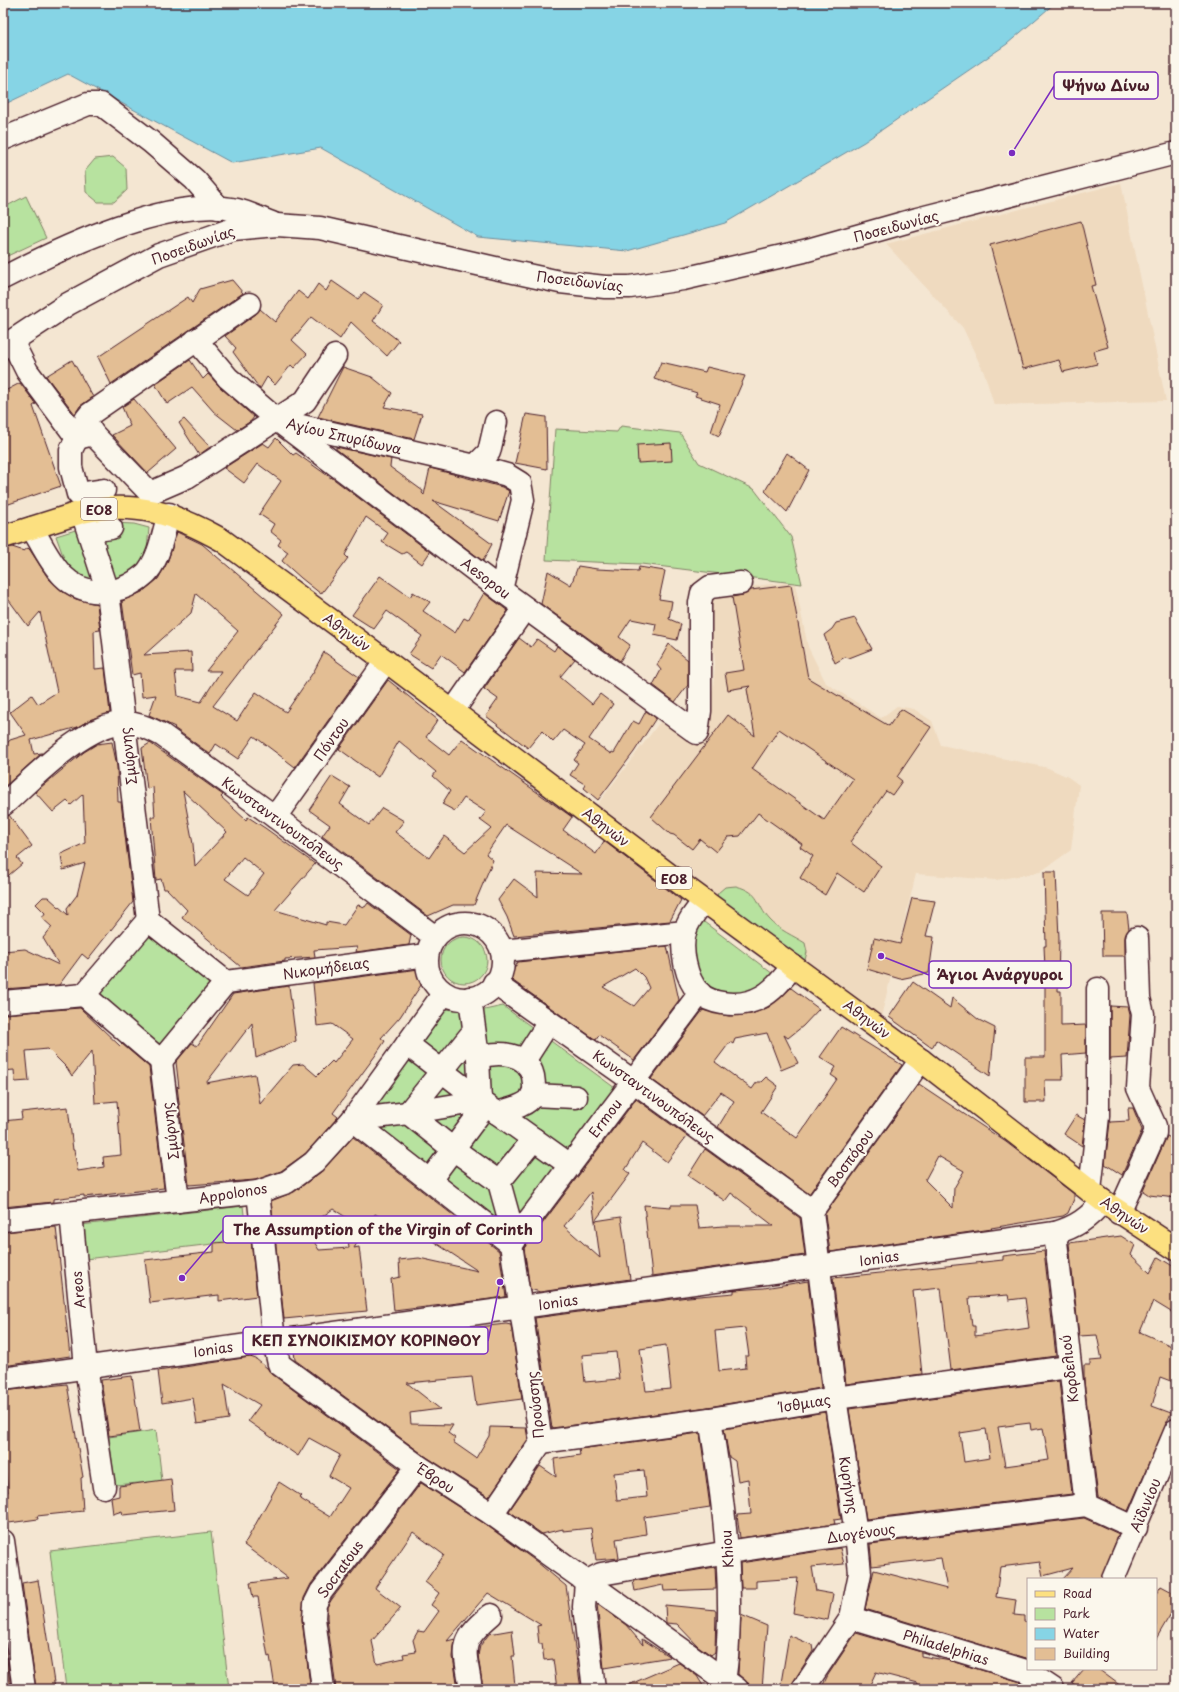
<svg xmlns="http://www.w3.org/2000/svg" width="1179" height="1692" font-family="'Playpen Sans',sans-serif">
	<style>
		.built { fill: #efdabf }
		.green { fill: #b7e29f; stroke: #808065 }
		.water { fill: #86d4e5; stroke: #6e8c9b }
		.building { fill: #e3be94; stroke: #4a1f2b; fill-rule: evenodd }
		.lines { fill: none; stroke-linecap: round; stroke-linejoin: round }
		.minor-casing { stroke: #4a1f2b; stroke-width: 25 }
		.major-casing { stroke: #4a1f2b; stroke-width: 25 }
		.minor { stroke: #fbf7ec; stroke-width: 22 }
		.major { stroke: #fce080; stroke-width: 22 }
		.labels { text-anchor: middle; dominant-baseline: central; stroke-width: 4; stroke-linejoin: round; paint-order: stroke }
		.shield { fill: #fbf7ec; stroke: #7f6065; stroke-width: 1 }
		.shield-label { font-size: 13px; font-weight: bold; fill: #4a1f2b }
		.street-label { font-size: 14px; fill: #4a1f2b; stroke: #fbf7ec }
		.leader { fill: none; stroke: #7b2cbf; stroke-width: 1.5 }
		.callout-dot { fill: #7b2cbf; stroke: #fbf7ec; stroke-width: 1.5 }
		.callout { fill: #fbf7ec; stroke: #7b2cbf; stroke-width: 1.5 }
		.callout-label { font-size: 15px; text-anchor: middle; font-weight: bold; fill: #4a1f2b }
	</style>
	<rect width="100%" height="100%" fill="#f4e6d2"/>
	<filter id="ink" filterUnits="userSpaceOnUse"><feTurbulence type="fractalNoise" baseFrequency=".025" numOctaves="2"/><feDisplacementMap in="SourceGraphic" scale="8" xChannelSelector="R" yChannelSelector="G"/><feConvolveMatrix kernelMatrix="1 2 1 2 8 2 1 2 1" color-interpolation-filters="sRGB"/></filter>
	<g filter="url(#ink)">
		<g class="built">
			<path d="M1121,183l45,218 -172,4 -9,-30 -22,-47 -77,-84z"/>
			<path d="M782,583l13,1 13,63 18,36 55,35 16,-12 17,3 18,12 9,24 107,23 20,9 11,8 -8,65 -31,22 -44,8 -80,-6 -36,147 -287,-211 67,-88 33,20 15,-36 5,-18 2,-24 -5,-61 5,-8 14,-6z"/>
		</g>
		<g class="green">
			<path d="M113,157l13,11 1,22 -13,12h-16l-12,-10 -1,-21 10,-12z"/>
			<path d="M26,196l20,42 -43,20v-50z"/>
			<path d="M621,426l59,7 19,30 55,26 37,48 11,47 -161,-20 -95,-4 9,-131 62,3z"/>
			<path d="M113,523l21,1 15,4 -2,22 -4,13 -23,18 -20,2 -20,-7 -14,-12 -10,-28 26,-8z"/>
			<path d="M736,886c26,7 19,18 34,34 9,10 24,16 35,23l2,9 -2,8 -5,2 -84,-62 2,-7 7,-6z"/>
			<path d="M700,919l77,58 -26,17 -31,-1 -13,-8 -11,-13 -5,-15 4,-31z"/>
			<path d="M149,933l61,51 -49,63 -63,-53z"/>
			<circle cx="464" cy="960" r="23"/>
			<path d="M503,1006l112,82 -105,141 -146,-112 81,-108 30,3z"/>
			<path d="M243,1206l4,34 -162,19 -4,-34z"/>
			<path d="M156,1430l6,51 -47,4 -6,-48z"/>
			<path d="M211,1532l18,157h-163l-16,-138z"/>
		</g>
		<path class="water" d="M3,3h1052l-48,41 -143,98 -139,81 -98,28 -149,-14 -157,-89 -89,15 -164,-89 -65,31z"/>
		<g class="building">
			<path d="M1081,221l15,64 -5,1 17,61 -14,4 3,13 -34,8 -4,-12 -36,9 -33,-124z"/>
			<path d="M232,280l11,13 -132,91 -13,-27 90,-60 4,6 8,-14z"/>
			<path d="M332,281l26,18 6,-7 19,13 -10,16 26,20 -12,15 -36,-34 -11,17 -29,-22 -19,23 15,14 -13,14 -3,-3 -16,20 -8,-8 -7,12 -27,-37 3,-4 -11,-12 31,-22 4,-5 15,13 23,-31 10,8 10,-15 8,7z"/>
			<path d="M72,360l21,37 -13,9 -5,8 -29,-38z"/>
			<path d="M190,360l13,19 5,-5 12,13 34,30 -3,4 -14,9 -23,-18 -22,-25 -25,17 -12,-20z"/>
			<path d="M661,362l44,10 2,-5 38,9 -26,60 -8,-4 9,-28 -25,-8 2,-3 -43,-14z"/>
			<path d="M343,367l29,10 20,16 -8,14 38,7 -8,25 -96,-22z"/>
			<path d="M20,383l16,21 -3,2 28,80 -58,20v-114z"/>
			<path d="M134,399l42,50 -28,24 -36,-38 18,-9 -8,-19z"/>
			<path d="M526,414l20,3 1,52 -32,-6z"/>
			<path d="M184,419l26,28 -11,8 -20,-32z"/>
			<path d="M276,438l17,17 3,-2 35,25v-1l99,75 -8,12 -16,-12 -4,2 -20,-12 6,-9 -22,-16 -21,38 3,3 -27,36 -20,-16 -19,-17 6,-9 -10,-7 3,-5 -11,-9 4,-7 -15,-10 22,-33 -23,-17 -14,19 -20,-15 39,-25 6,4z"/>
			<path d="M671,443l1,18 -34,2 -1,-18z"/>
			<path d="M336,447l55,12 -1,8 33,24 -1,2 2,2 6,-27 72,19 7,4 -10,30 -66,-20 59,43 -9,17 -147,-112z"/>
			<path d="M787,453l22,17 -22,42 -22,-21z"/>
			<path d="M177,532l25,12 82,70 -71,92 24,15 19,-29 30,20 28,-41 10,-19 35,25 -64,90 -41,-31 -16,23 -22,-15 -6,10 -36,-26 1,-1 -26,-12 7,-20 -14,2 -2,-24 -8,2 -10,-74 20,-9 16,-13 9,-16zM196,594l42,37 -32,40h15l-20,31 -23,-6 -3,-25h17l-1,-19 -47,3 47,-42z"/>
			<path d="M12,547l12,4 4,-3 2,2 18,28 15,14 13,7 21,5 3,26 -6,1 1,38 10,-1 5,45 -21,7 -11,7 -47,13 3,14 8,-1 -39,35v-40l7,-8 16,-5 -16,-23 22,-17 6,9 19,-12 -17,-80 -12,14 -25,-34v-43z"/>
			<path d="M578,566l19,3 41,2 1,-4 26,4 -6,28 13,2 -3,18 12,5 -4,16 -23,-5 2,-11 -25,-5 -12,18 11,8 -10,16 -79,-57 7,-33 23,14z"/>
			<path d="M380,576l30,21 3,-5 17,10 -7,9 32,22 9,-15 4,2 16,-27 24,18 -43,61 -24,-18 -10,14 -22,-14 13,-18 -35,-25 -13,18 -22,-14z"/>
			<path d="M791,585l17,93 81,48 12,-17 30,18 -34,50 5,4 -10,14 -6,-4 -36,51 31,24 -17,26 -27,-19 -12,22 -25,-17 13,-22 -13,-9 2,-3 -44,-31 -18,23 -12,1 -12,15 -16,-13 -8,10 -18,-14 -4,-1 -19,-17 77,-102 27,21 -8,-47 3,-3 -22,4 -3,-17 19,-3 -12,-73 11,-2 8,-5zM779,729l74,50 -29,41 -72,-51z"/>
			<path d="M855,618l17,31 -23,9 -4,-1 -10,6 -11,-28 8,-6 4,-6z"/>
			<path d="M519,638l12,9 6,-8 17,12 3,-5 18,13 -15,18 32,27 8,-10 13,10 -24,35 22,15 1,-2 2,1 19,-32 6,3 7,-13 10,7 -22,34 -36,48 -14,-12 2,-3 -16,-10 8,-12 -4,-3 11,-15 -22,-15 -10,12 -11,-11 -14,17 -42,-32 12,-17 -14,-10z"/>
			<path d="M669,644l19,16v25l-13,17 -22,-17 8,-15 -4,-5z"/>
			<path d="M388,680l50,40 -12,17 23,18 13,-16 110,78 -9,13 33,24 8,-13 77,59 -11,21 -156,15 -7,-19 -9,-17 16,-21 24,18 -1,-24 45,1 -76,-49 -20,29 7,6 -19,45h-21l-25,11 -106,-80 8,-11 -21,-15 23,-34 18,11 -10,17 29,21 13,-17 22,13 -9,11 34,26 15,-22 21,16 26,-24 -11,-8 6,-8 -22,-14 -9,13 -13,-7 8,-13 -17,-15 3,-4 -37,-31 -21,36 -39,-28z"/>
			<path d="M112,742l5,24 1,36h3l12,100 -45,57 -6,-5 -23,31 -56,4v-38l22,-2 34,16 -16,-27 9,-11 -10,-9 3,-5 -9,-9 7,-7h5l20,18 -1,-7 10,-13 8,-32 -22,7 -2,-16 24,-11 -2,-49 -12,11 -4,-4 -14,11 -18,-20 49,-40 13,-8z"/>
			<path d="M150,743l73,52 -2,2 25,23 2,-3 17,11 50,36 -40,46 51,15v-3l18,3 14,-20 7,2 3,-4 43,32 -2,10 -53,7 1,-5 -43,3 1,7 -30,2v2l-44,6 -59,-50 5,-7 -20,-21h-3l-3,-10 -5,1 -5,-63h4l-2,-30 -6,2 -5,-41zM183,791l44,41 -32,34 -2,-22zM243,857l21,17 -16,21 -23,-16z"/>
			<path d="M9,815l23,31 -15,12 5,6 -19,16v-63z"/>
			<path d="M1044,872h12l3,66 -1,53h3v35l25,-1v28l-24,2 1,25h-18l1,22h-21v-45h20v-88l-1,-23h2z"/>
			<path d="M912,898l23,3 -9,35 8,1 -5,36 -29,6 -33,-10 7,-31 26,6z"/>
			<path d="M1102,913h25l2,16 -4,9v18h-22z"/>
			<path d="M667,946l12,54 -45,60 -35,-25 -3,5 -87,-62 9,-16zM635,968l9,9 5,11 -15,18 -31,-19z"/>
			<path d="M419,969l6,10 -25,38 -19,21 4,3 -10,15 -42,57 5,4 -32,36 -25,18 -26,9 -66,5 -12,-99 2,2 -3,-26 16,-19 5,3 36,-52 56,-8 7,55 -40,17 -4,-35 -46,60 49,-9 5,30 33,-39 10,-1 14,12 15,-15 2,2 19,-24 -21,-15 -15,2 -4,-43z"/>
			<path d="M913,982l37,26 2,-10 27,22 16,8 -5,48 -54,-36 -4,8 -43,-31z"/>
			<path d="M791,988l28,21 -16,17 -15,12 -4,-3 14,28 -17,7 -14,-37 -32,6 -2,5 -3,-2 -15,20 37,27 5,-7h4l5,-5 12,9 -17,26 36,26 40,-59 -6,-4 5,-8 -16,-10 21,-30 61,38 -93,129 -91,-67 16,-26 -13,-9 -19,24 -51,-37 52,-69 26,6 23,-2 17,-7z"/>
			<path d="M1110,1006l18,1 2,8 -3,43 -17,1z"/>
			<path d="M80,1008l40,38 2,-2 27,23 15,121 -61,7 -19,2v-2l-31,4v3l-50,5v-86l19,-2 -1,-7 47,-5 5,43h1l4,21 26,-4 -1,-10 18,-2 -4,-54 -22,2 -3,-52 -20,25 -5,-8 -19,-19 -22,2 3,30 -14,1 -1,-12 -11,1v-57z"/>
			<path d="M919,1084l87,58 68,52v5l-6,14 -5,3 -72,12 1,1 -162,23 -5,-38zM938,1156l26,15 -10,17 -1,20 -28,-28z"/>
			<path d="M636,1099l51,37 -20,26 -25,-19 -17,27 5,4 -35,47 26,-4 9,62 -90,13 -10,-3 -6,-41zM591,1192l4,29 5,37 -36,-32z"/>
			<path d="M1128,1108h5l9,22 -20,45 -17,-11 5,-42 19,-1z"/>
			<path d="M1076,1115l9,5 -3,26 -18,-12z"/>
			<path d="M1167,1136l9,5v57l-27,-3 -6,-4z"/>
			<path d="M353,1137l146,114 7,46 -112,14 -3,-32 9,-2 -1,-17 20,-2 59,13 -65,-43 -5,4 -33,-18 -21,34 5,-1 8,64 -83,8 -13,-118 23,-9 27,-20zM333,1209l19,12 -5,8 2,19 -30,2 -13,-22z"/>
			<path d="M705,1149l95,69 5,37 -153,21 -8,-71 27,2v-2h24l4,23 24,-2h51l-43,-33 -6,8 -37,-25z"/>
			<path d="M56,1227l14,129 -67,10v-134z"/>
			<path d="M1121,1236l14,9 -4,10 19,18 8,-16 18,11v47l-23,-14 -13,31 36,16v35l-16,-6 -8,29 19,7 -43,98 -30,-14 -14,-116v-16h6v-4l12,-1 -5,-25 -18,1 -10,-93z"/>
			<path d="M251,1240l6,56 -38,5v-6l-69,8 -5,-43 69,-8v-9z"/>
			<path d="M1044,1251l12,105 -105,14 -10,-82 -28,3 9,83 -76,10 -13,-106 170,-18v-4zM1008,1295l1,5 16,-2 4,30 -54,8v-10h-3l-3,-28z"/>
			<path d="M808,1281l13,107 -113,19 -156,21 -17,-110 153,-21 46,-4v-3l30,-2zM745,1328l4,28h-4l1,12 -27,3 -4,-40zM666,1345l5,44 -25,2 -6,-42zM616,1352l3,27 -34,3 -3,-27z"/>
			<path d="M506,1324l5,1 11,74 -46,6 -4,-28 -65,6 33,26 -30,4 1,11 42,1 -5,8 7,5 -2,4 23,16 13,-22 1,-9 36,1 2,11 -39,58 -64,-41 -130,-96 -1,-9 148,-20z"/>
			<path d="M250,1357l6,2 11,9 5,6 128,95 -89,115 -7,14 -2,22 8,65 -35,3 -5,-32 -2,1 -10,-60h-5l-3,-14 38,-5 -44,-33 35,-63 22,14 -2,2 31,19 19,-29 -20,-12 11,-21 -31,-17 -11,18 -50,-35 12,-16 -36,-21 5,35 -32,5 -4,-26 -31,5 -4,-32z"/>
			<path d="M132,1376l8,56 -31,4 -8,-56z"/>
			<path d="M1059,1381l13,113 -206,25 -17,-110zM1030,1423l1,7 12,-2 6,32 -44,6 -7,-39zM986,1429l4,29 -26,4 -4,-29z"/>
			<path d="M67,1384l16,93 -2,1 2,33 -46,5 1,3 -29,4 -4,-30 3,-1 -5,-39v-62z"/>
			<path d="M825,1412l16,107 -7,1 1,4 -95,14 -3,-23 14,-1 -3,-35 -10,2 -3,-20 -6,-4 -5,-28z"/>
			<path d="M700,1433l10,74 -66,10 2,17 -30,5 3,19 -23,2 -5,-32 -28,3v-2l-21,5 -33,-23 31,-45 16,11 -2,-18 26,-4 -1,-6zM644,1470l3,27 -30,3 -3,-27z"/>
			<path d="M171,1479l3,31 -51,5 -1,-4 -9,3 -2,-16 8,-2v-10z"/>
			<path d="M421,1483l64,41 52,38 29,24 15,103h-24l-4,-30 -9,1 -2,-16h-3l-2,-18 4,-1 -53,-32 -41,48 8,-2 -2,18 5,32h-122l-9,-71v-11l5,-8zM413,1532l31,23 -19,27 14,11 -8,12 8,6 -15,21 -6,-1 -5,9 3,12 -13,2 1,4 -27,6 -5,-23 29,-33 -26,-20z"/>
			<path d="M1084,1518l35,16 -18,45h-38l10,-11 -30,8 -3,-14 -40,5 -4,30 20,3 -2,15 10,1v5l4,1v37l-163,-50 9,-39 73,19 -6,-31 -69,8 -2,-22z"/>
			<path d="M840,1548l4,16 -32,3 4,24 17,3 -5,26 -35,-7 5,-35 -42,3v7h-15l-1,-25z"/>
			<path d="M715,1567l1,22 -52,2 -1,-6 -28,6 -2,-10z"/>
			<path d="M38,1580l17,109h-19l-14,-106z"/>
			<path d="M1161,1586l15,8v11l-20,34v-45z"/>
			<path d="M597,1604l29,21 17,20 -1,-6 28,18 -66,11z"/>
			<path d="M665,1605l51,5 -1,42 -4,3 -13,-9 -21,-22 -11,-1z"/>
			<path d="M741,1615l26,11 -5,63h-4l-10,-6 -10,-9z"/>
			<path d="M3,1630l8,59h-8z"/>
			<path d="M512,1630l3,26h-3l3,30 -18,3h-14l-5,-34 2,-9 9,-12z"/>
			<path d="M856,1633l65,19v4l30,5 70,21 1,1 -2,6h-104l2,-6 -42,-11 -8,17h-47l7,-14z"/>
			<path d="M789,1635l23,10 1,6 -20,31 -2,7h-11z"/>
			<path d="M679,1663l18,13 8,13h-86z"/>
			<path d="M1084,1669h14l27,20h-43l-10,-6z"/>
		</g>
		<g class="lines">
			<g class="minor-casing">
				<g id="minor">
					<path d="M3,139l85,-35h13l50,38 44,38 24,28"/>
					<path d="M3,278c58,-30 168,-83 234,-68 12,3 24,9 35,13"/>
					<path d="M196,340l32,38 49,42 224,170 196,143 3,-22v-108l2,-10 8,-6 31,-4"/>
					<path d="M12,341l15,30 50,67 16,-4"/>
					<path d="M3,347l65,-43 91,-49 74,-26 44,-4 43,3 175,40 65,14 45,5h25l53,-8 121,-28 113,-32 259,-66"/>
					<path d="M284,422l191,44 32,9 13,8 3,17 -22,90"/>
					<path d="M77,438l-6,12v17l7,27 26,-4"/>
					<path d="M475,466l14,-14 7,-30"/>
					<path d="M150,493l-57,-59 -6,-10 -1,-5 4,-5 159,-110"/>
					<path d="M150,493l37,-16 118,-76 30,-45"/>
					<path d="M82,512l26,80 40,328"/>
					<path d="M32,528c9,15 18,35 31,48 20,20 51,20 73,5 4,-3 9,-6 12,-10 12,-15 15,-38 21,-57"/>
					<path d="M94,547l-4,-16 21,-3"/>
					<path d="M453,711l72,-103"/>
					<path d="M3,805c28,-25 83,-83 122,-82 13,0 26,6 37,12l113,82 160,120"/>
					<path d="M275,817l111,-156"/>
					<path d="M704,901c-7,9 -16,19 -19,31 -5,18 1,47 14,61 12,11 35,13 50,9 20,-5 31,-20 44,-36"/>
					<path d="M148,920l78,62 -65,79"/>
					<path d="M148,920l-64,75 77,66"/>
					<circle cx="465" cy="961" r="38"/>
					<path d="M502,951l183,-19"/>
					<path d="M226,982l201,-27"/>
					<path d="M494,983l139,98 179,130"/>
					<path d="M3,1002l81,-7"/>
					<path d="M474,1031l-66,82 45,36 46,33 35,-43"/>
					<path d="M407,1044l79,61 84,60"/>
					<path d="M478,1057c19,-5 49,-6 55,19 1,6 2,13 0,19 -5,11 -26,15 -36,18"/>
					<path d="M161,1061l17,140"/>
					<path d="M524,1061l25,-39"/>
					<path d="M532,1095l44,2"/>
					<path d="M352,1120l56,-7 72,-12 -2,-44 -8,-59"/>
					<path d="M352,1120l159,124"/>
					<path d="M430,1180l56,-75"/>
					<path d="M499,1182l16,58"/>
					<path d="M1090,1191l8,-75v-127"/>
					<path d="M258,1192l16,149 5,23 139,102 74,48 245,175"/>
					<path d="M71,1213l15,154 18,120"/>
					<path d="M1119,1213l36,-80v-7l-17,-38 5,-74 -4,-16 -2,-60"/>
					<path d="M3,1220l255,-28 29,-10 27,-20 38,-42 92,-127"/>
					<path d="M1055,1233l31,272"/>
					<path d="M511,1244l189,-251"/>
					<path d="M3,1379l1052,-146c21,-6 34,-15 48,-32"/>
					<path d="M710,1419c11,66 20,132 19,200 -1,21 -1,41 -5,61"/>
					<path d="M541,1442l169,-23 125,-21 234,-31"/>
					<path d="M492,1514l49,-72 -30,-198"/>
					<path d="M3,1541l21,148"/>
					<path d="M1113,1579l63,-149"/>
					<path d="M851,1618l175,53 27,18"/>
					<path d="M323,1689l-9,-71 1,-14 6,-12 97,-126"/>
					<path d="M471,1689c-6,-41 -14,-45 20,-74"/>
					<path d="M594,1689l-10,-82 2,-25 15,-8 127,-22 128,-19 230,-28 50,23"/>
					<path d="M803,1689l48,-71 9,-45 -4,-40 -21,-135 -23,-187 109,-151"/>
				</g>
			</g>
			<g class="major-casing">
				<path id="major" d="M3,537l79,-25c53,-12 94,2 140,28l164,121 302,228 233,171 182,141 73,48"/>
			</g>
			<use href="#minor" class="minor"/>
			<use href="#major" class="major"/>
		</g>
	</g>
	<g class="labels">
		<g class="shield">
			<rect x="81" y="498" width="36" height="22" rx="3"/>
			<rect x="656" y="867" width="36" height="22" rx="3"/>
		</g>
		<g class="shield-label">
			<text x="99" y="509">ΕΟ8</text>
			<text x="674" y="878">ΕΟ8</text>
		</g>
		<g class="street-label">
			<text transform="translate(896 226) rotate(-15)">Ποσειδωνίας</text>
			<text transform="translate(193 245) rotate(-20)">Ποσειδωνίας</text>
			<text transform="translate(580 281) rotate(7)">Ποσειδωνίας</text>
			<text transform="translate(344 436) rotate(13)">Αγίου Σπυρίδωνα</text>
			<text transform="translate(486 578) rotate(37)">Aesopou</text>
			<text transform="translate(347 632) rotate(36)">Αθηνών</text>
			<text transform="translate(331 739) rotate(-55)">Πόντου</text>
			<text transform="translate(128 756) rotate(-97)">Σμύρνης</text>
			<text transform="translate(283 823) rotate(36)">Κωνσταντινουπόλεως</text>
			<text transform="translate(606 827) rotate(37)">Αθηνών</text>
			<text transform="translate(326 968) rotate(-8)">Νικομήδειας</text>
			<text transform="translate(867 1019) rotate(37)">Αθηνών</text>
			<text transform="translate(654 1096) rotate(36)">Κωνσταντινουπόλεως</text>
			<text transform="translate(605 1118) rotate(-53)">Ermou</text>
			<text transform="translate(170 1131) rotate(-97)">Σμύρνης</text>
			<text transform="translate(850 1158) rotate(-54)">Βοσπόρου</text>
			<text transform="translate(233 1193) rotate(-9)">Appolonos</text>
			<text transform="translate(1125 1215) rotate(34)">Αθηνών</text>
			<text transform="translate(879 1258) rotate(-8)">Ionias</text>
			<text transform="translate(78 1290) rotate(-96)">Areos</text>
			<text transform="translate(558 1302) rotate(-8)">Ionias</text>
			<text transform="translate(213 1349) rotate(-8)">Ionias</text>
			<text transform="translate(1069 1369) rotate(-97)">Κορδελιού</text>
			<text transform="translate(805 1403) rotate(-9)">Ίσθμιας</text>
			<text transform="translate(535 1405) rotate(-96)">Προύσσης</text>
			<text transform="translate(436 1478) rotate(33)">Έβρου</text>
			<text transform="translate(849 1485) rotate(81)">Κυρήνης</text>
			<text transform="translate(1145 1505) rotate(-67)">Αϊδινίου</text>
			<text transform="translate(861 1533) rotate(-8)">Διογένους</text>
			<text transform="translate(727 1549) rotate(-94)">Khiou</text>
			<text transform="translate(340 1569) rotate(-54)">Socratous</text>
			<text transform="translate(946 1647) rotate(17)">Philadelphias</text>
		</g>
	</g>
	<path class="leader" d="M1012 153L1054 86M881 956L929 975M182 1278L223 1230M500 1282L488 1341"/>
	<g class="callout-dot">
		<circle cx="1012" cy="153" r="4"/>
		<circle cx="881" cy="956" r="4"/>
		<circle cx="182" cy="1278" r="4"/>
		<circle cx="500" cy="1282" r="4"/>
	</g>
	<g class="callout">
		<rect x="1054" y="72" width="104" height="27" rx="4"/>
		<rect x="929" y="961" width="142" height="27" rx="4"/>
		<rect x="223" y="1216" width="319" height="27" rx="4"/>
		<rect x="243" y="1327" width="245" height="27" rx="4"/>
	</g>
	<g class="callout-label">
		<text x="1106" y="91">Ψήνω Δίνω</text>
		<text x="1000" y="980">Άγιοι Ανάργυροι</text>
		<text x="383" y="1235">The Assumption of the Virgin of Corinth</text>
		<text x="366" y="1346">ΚΕΠ ΣΥΝΟΙΚΙΣΜΟΥ ΚΟΡΙΝΘΟΥ</text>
	</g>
	<rect width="1179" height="1692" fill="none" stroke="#fbf7ec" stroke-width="16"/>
	<rect x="8" y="8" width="1163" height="1676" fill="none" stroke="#4a1f2b" stroke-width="1.5" filter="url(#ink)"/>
	<rect x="1027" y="1578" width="130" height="92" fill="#fbf7ec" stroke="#b4a19f"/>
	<rect x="1035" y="1591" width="20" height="6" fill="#fce080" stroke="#b4a19f"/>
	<text x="1063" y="1598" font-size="12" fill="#4a1f2b">Road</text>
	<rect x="1035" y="1608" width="20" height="12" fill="#b7e29f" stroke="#b4a19f"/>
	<text x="1063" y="1618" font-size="12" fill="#4a1f2b">Park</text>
	<rect x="1035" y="1628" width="20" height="12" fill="#86d4e5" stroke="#b4a19f"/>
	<text x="1063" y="1638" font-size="12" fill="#4a1f2b">Water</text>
	<rect x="1035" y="1648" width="20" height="12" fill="#e3be94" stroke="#b4a19f"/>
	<text x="1063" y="1658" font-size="12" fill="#4a1f2b">Building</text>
</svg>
